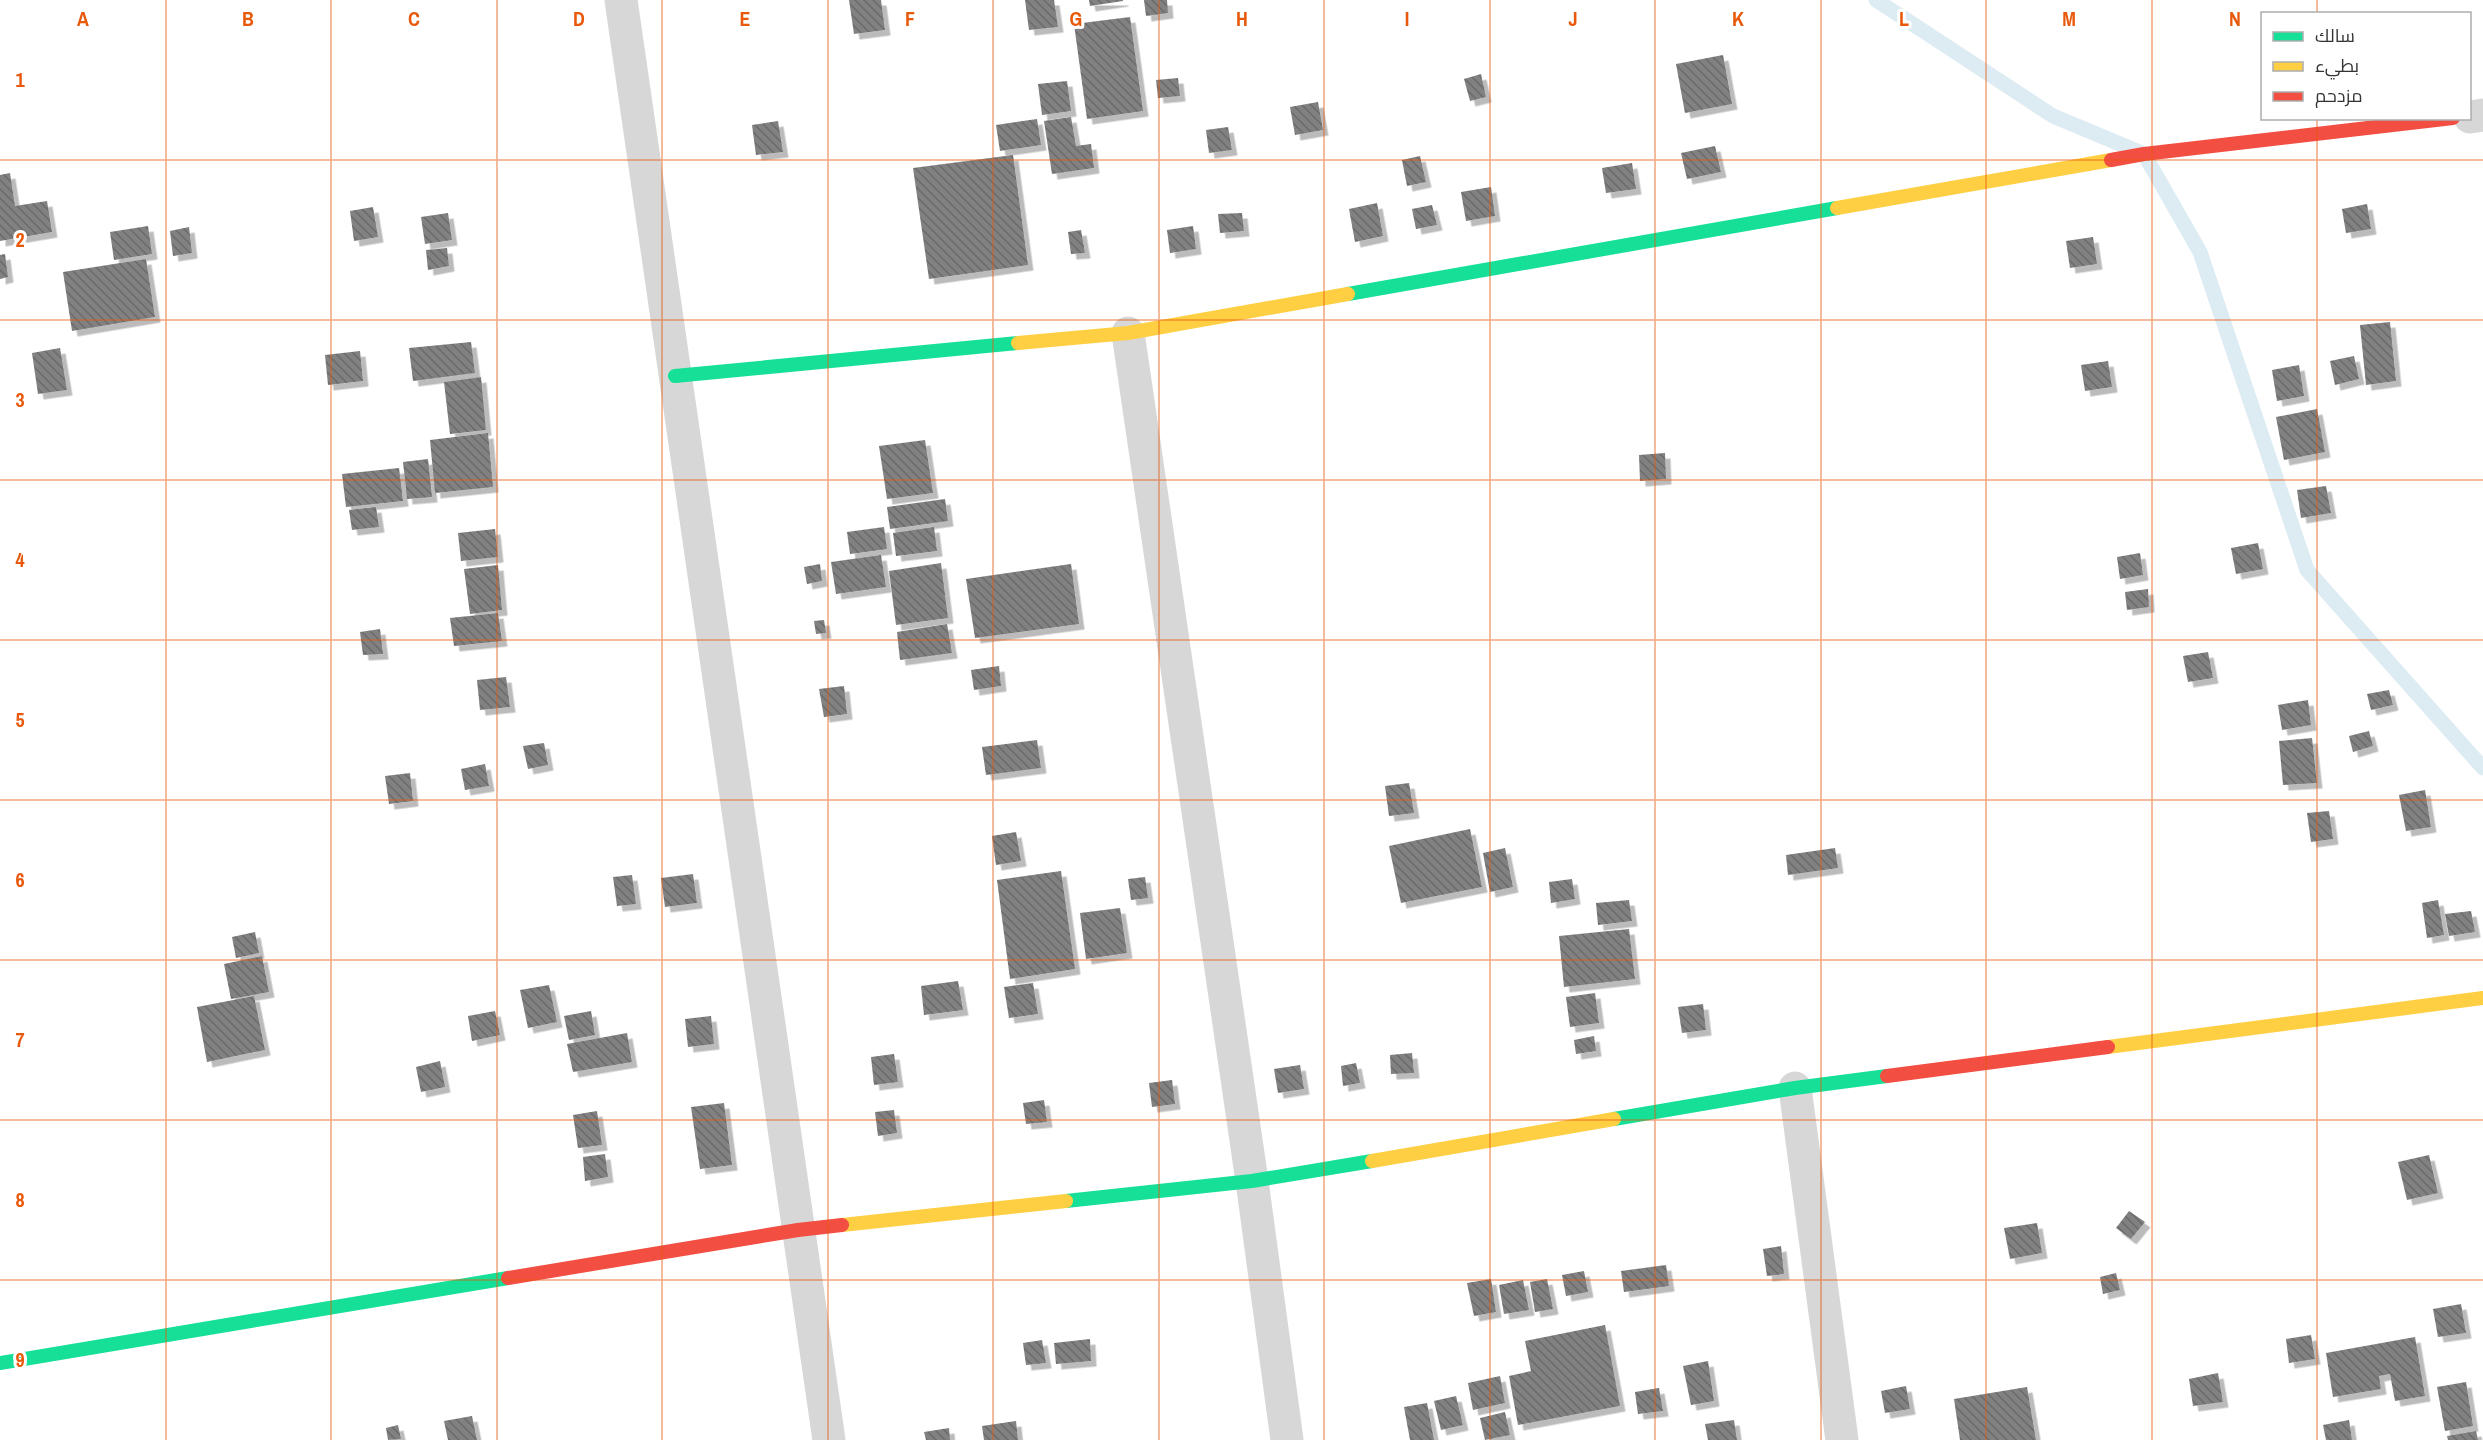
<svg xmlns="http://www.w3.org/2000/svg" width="2483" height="1440" font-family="'Archivo Narrow',Cairo,sans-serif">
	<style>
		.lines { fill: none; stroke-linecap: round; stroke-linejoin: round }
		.stream { stroke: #ddebf3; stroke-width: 15 }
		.building { fill: url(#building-back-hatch); filter: url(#shadow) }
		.street { stroke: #d7d7d7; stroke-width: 33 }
		.fast { stroke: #16e098; stroke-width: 14 }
		.slow { stroke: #ffcf43; stroke-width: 14 }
		.jam { stroke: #f24e42; stroke-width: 14 }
		.grid { fill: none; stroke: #e8590c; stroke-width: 1.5; stroke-opacity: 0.55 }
		.grid-label { font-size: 20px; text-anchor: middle; font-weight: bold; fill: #e8590c; stroke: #fff; stroke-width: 6; stroke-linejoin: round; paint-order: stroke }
	</style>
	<defs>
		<pattern id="building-back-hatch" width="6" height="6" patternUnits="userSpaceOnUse" patternTransform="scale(1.5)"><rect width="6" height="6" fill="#818181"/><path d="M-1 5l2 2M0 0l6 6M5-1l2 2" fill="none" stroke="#6a6a6a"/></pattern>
		<filter id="shadow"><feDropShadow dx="5.5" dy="5.5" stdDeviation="0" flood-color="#0004"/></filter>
	</defs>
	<rect width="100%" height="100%" fill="#fff"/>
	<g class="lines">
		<path class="stream" d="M1876,0l177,116 91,38 56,98 107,318 176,198"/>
	</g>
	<g class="building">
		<path d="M849,0h32l4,30 -31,4z"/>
		<path d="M1025,0h29l4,27 -29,3z"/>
		<path d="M1089,0h34v1l-33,5z"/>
		<path d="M1144,0h23l1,13 -22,3z"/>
		<path d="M1130,17l13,94 -56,8 -13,-95z"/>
		<path d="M1723,55l9,49 -47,9 -9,-49z"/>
		<path d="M1481,74l5,23 -16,4 -6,-22z"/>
		<path d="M1178,78l2,18 -22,2 -2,-18z"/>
		<path d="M1067,81l4,30 -29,4 -4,-31z"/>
		<path d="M1318,102l5,28 -28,5 -5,-28z"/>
		<path d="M1071,117l5,29 15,-2 3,24 -42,6 -8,-53z"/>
		<path d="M1037,119l4,26 -41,6 -4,-26z"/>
		<path d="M778,121l5,31 -27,3 -4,-30z"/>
		<path d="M1228,127l4,23 -23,3 -3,-23z"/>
		<path d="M1715,146l6,26 -34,7 -6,-26z"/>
		<path d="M1013,155l15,110 -99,14 -16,-111z"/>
		<path d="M1420,156l6,26 -19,4 -5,-26z"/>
		<path d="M1632,163l4,26 -30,4 -4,-25z"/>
		<path d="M10,173l5,33 32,-5 5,31 -52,9v-66z"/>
		<path d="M1491,187l4,29 -29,5 -5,-29z"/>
		<path d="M1377,203l6,33 -28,6 -6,-33z"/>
		<path d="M2367,204l4,25 -25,4 -4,-24z"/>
		<path d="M1432,205l5,20 -21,4 -4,-20z"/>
		<path d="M373,207l5,30 -24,4 -4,-30z"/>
		<path d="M448,213l4,27 -27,4 -4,-27z"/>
		<path d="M1242,213l2,18 -24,2 -2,-19z"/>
		<path d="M148,226l4,28 -38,6 -4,-28z"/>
		<path d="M1193,226l3,23 -26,4 -3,-23z"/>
		<path d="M189,227l3,26 -19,3 -3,-25z"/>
		<path d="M1081,230l4,23 -14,1 -3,-22z"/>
		<path d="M2093,237l4,27 -27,4 -4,-27z"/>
		<path d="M447,248l2,18 -21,4 -2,-20z"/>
		<path d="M5,254l3,23 -8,2v-24z"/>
		<path d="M146,259l9,58 -83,14 -9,-59z"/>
		<path d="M2390,322l6,59 -30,4 -6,-60z"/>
		<path d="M471,342l4,31 -62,8 -4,-33z"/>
		<path d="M60,348l7,42 -29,4 -6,-41z"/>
		<path d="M360,351l3,30 -35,4 -3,-30z"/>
		<path d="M2354,356l5,23 -24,6 -5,-24z"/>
		<path d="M2108,361l4,26 -27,4 -4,-26z"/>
		<path d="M2299,365l5,31 -27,5 -5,-31z"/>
		<path d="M481,377l5,53 -36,4 -6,-52z"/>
		<path d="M2317,409l8,43 -41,8 -8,-43z"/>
		<path d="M488,433l5,54 -58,6 -5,-53z"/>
		<path d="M925,440l8,53 -46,6 -8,-53z"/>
		<path d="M1665,453l1,26 -26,2 -1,-26z"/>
		<path d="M428,459l4,38 -25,2 -4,-37z"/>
		<path d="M399,468l4,33 -57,6 -4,-33z"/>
		<path d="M2326,486l5,27 -30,5 -4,-28z"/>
		<path d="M945,499l3,22 -58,8 -3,-22z"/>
		<path d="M376,507l3,20 -27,3 -3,-20z"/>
		<path d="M884,527l3,22 -37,5 -3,-22z"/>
		<path d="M934,527l3,24 -41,5 -3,-23z"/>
		<path d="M495,529l3,28 -37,4 -3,-28z"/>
		<path d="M2258,543l5,26 -27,5 -5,-26z"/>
		<path d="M2140,553l3,22 -23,4 -3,-22z"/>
		<path d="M881,555l5,32 -50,7 -5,-32z"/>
		<path d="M941,563l7,55 -52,7 -7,-54z"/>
		<path d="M820,564l2,17 -15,3 -3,-17z"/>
		<path d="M1071,564l8,60 -104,14 -9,-59z"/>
		<path d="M498,565l4,45 -32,4 -6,-45z"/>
		<path d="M2148,589l1,18 -22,3 -2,-18z"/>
		<path d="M498,613l4,28 -48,5 -4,-28z"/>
		<path d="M824,620l2,13 -10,1 -2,-13z"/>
		<path d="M947,624l5,29 -52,7 -3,-28z"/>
		<path d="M380,629l3,25 -20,1 -3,-23z"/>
		<path d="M2208,652l5,26 -25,4 -5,-26z"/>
		<path d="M999,666l2,20 -27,4 -3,-20z"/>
		<path d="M506,677l4,30 -30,3 -3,-30z"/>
		<path d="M844,686l3,28 -23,3 -5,-28z"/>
		<path d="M2389,690l4,15 -22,5 -4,-16z"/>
		<path d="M2308,700l3,25 -29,5 -4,-25z"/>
		<path d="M2369,731l4,15 -20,6 -4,-16z"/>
		<path d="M2312,738l5,45 -34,2 -4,-44z"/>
		<path d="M1037,740l4,28 -55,7 -4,-28z"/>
		<path d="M544,743l4,22 -20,4 -5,-23z"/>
		<path d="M485,764l4,22 -24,4 -4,-21z"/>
		<path d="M410,773l3,28 -24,3 -4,-28z"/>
		<path d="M1409,783l5,30 -25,3 -4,-30z"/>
		<path d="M2425,790l6,37 -25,4 -7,-36z"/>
		<path d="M2329,811l4,28 -22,3 -4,-29z"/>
		<path d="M1470,829l12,58 -81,16 -12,-57z"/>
		<path d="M1016,832l5,29 -25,4 -4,-29z"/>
		<path d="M1505,848l8,39 -23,5 -7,-39z"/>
		<path d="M1835,848l3,20 -50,7 -2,-20z"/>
		<path d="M1061,871l14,98 -65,10 -13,-99z"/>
		<path d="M693,874l4,29 -32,4 -4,-29z"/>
		<path d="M632,875l4,29 -19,2 -4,-29z"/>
		<path d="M1145,877l3,21 -17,2 -3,-21z"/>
		<path d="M1572,879l3,20 -24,4 -2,-21z"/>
		<path d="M1629,900l3,21 -34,4 -2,-22z"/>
		<path d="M2438,900l6,35 -17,3 -5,-35z"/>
		<path d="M1120,908l7,45 -41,6 -6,-46z"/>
		<path d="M2471,911l4,21 -26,4 -4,-22z"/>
		<path d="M1629,929l6,50 -71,8 -5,-51z"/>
		<path d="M255,932l4,21 -23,5 -4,-21z"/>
		<path d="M262,956l7,36 -38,7 -7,-35z"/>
		<path d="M958,981l5,29 -39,5 -3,-29z"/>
		<path d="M1033,983l5,31 -29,4 -5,-31z"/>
		<path d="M549,985l8,37 -29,6 -8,-38z"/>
		<path d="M1595,993l4,30 -29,4 -4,-30z"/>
		<path d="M254,996l11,54 -58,12 -10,-55z"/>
		<path d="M1703,1004l3,26 -24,3 -4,-26z"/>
		<path d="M495,1011l5,24 -28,6 -4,-25z"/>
		<path d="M591,1011l4,24 -26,5 -5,-24z"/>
		<path d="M711,1016l3,28 -26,3 -3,-28z"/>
		<path d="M627,1033l5,29 -59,10 -6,-28z"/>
		<path d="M1594,1036l2,15 -20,3 -2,-14z"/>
		<path d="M1412,1053l2,20 -23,1 -1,-19z"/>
		<path d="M894,1054l4,28 -24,3 -3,-28z"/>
		<path d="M440,1061l5,26 -24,5 -5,-25z"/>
		<path d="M1356,1063l4,20 -17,3 -2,-20z"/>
		<path d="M1300,1065l4,24 -26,4 -4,-24z"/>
		<path d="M1172,1080l3,24 -23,3 -3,-24z"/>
		<path d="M1044,1100l3,22 -21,2 -3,-21z"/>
		<path d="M724,1103l8,62 -32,4 -9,-62z"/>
		<path d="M894,1110l3,23 -19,3 -3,-24z"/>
		<path d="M597,1111l5,34 -24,3 -5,-33z"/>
		<path d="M605,1154l3,23 -23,4 -2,-24z"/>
		<path d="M2429,1155l9,38 -31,7 -9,-38z"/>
		<path d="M2129,1211l16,11 -14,17 -15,-11z"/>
		<path d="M2037,1223l5,30 -32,6 -6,-31z"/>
		<path d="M1781,1246l3,28 -17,2 -4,-27z"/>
		<path d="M1666,1265l3,21 -45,6 -3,-21z"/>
		<path d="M1584,1271l4,21 -22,4 -4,-21z"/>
		<path d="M2116,1273l4,17 -17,4 -3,-17z"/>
		<path d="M1491,1279l5,33 -22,4 -7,-33z"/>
		<path d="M1547,1279l6,30 -18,3 -5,-30z"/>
		<path d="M1523,1280l6,30 -25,4 -5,-29z"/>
		<path d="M2461,1304l5,29 -28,4 -5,-28z"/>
		<path d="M1605,1325l15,81 -102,19 -9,-49 22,-5 -6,-30z"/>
		<path d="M2311,1335l4,24 -26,4 -3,-24z"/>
		<path d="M2415,1337l10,59 -30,5 -5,-27 -11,2 2,13 -48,8 -7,-44z"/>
		<path d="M1090,1339l1,22 -35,3 -2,-21z"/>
		<path d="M1042,1340l4,23 -20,2 -3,-22z"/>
		<path d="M1708,1361l6,40 -23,4 -8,-39z"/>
		<path d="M2218,1373l5,29 -30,4 -4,-27z"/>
		<path d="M1500,1376l5,27 -32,7 -5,-27z"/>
		<path d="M2466,1382l7,44 -28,5 -8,-44z"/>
		<path d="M1906,1386l4,23 -25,4 -4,-22z"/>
		<path d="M2027,1387l9,53h-76l-6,-41z"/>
		<path d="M1659,1388l4,23 -25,3 -3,-22z"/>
		<path d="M1456,1396l7,29 -22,5 -7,-29z"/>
		<path d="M1427,1403l7,37h-24l-6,-33z"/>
		<path d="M1505,1412l5,23 -25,5 -5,-22z"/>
		<path d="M472,1416l5,24h-29l-4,-19z"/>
		<path d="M1734,1420l3,20h-29l-3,-16z"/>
		<path d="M2349,1420l3,20h-26l-3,-15z"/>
		<path d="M1016,1421l2,19h-34l-2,-14z"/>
		<path d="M398,1425l3,14 -13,1 -2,-12z"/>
		<path d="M949,1428l1,12h-24l-2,-8z"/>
		<path d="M2476,1431l2,9h-30l-1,-4z"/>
	</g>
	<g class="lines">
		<g class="street">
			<path d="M621,0l208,1440"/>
			<path d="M2470,117l13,-2"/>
			<path d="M1128,333l124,848 35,259"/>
			<path d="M1795,1088l47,352"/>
		</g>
		<g class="fast">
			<path d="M1348,294l489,-86"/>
			<path d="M675,376l343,-33"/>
			<path d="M1614,1119l181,-31 92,-12"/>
			<path d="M1066,1201l186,-20 120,-20"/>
			<path d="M0,1363l508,-85"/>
		</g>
		<g class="slow">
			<path d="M1837,208l274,-48"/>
			<path d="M1018,343l110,-10 220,-39"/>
			<path d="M2108,1047l375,-49"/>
			<path d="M1372,1161l242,-42"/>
			<path d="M842,1225l224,-24"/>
		</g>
		<g class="jam">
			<path d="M2111,160l33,-6 309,-36"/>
			<path d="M1887,1076l221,-29"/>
			<path d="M508,1278l290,-48 44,-5"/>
		</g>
	</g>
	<path class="grid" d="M166,0v1440M331,0v1440M497,0v1440M662,0v1440M828,0v1440M993,0v1440M1159,0v1440M1324,0v1440M1490,0v1440M1655,0v1440M1821,0v1440M1986,0v1440M2152,0v1440M2317,0v14M2317,118v1322M0,160h2483M0,320h2483M0,480h2483M0,640h2483M0,800h2483M0,960h2483M0,1120h2483M0,1280h2483"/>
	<g class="grid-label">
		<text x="83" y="26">A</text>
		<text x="248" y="26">B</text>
		<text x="414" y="26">C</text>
		<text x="579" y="26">D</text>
		<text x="745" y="26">E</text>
		<text x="910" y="26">F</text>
		<text x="1076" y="26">G</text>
		<text x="1242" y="26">H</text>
		<text x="1407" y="26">I</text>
		<text x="1573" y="26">J</text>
		<text x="1738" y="26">K</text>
		<text x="1904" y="26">L</text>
		<text x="2069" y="26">M</text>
		<text x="2235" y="26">N</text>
		<text x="20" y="87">1</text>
		<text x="20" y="247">2</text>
		<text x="20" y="407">3</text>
		<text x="20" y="567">4</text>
		<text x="20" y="727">5</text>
		<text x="20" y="887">6</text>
		<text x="20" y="1047">7</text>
		<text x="20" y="1207">8</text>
		<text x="20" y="1367">9</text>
	</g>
	<rect x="2261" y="12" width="210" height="108" fill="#ffffff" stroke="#adadad" stroke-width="1.5"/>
	<rect x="2273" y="32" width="30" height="9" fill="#16e098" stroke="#adadad" stroke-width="1.5"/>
	<text x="2315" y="42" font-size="18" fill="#333333">سالك</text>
	<rect x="2273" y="62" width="30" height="9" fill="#ffcf43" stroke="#adadad" stroke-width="1.5"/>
	<text x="2315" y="72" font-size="18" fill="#333333">بطيء</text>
	<rect x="2273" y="92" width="30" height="9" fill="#f24e42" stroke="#adadad" stroke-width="1.5"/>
	<text x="2315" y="102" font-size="18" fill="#333333">مزدحم</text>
</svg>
